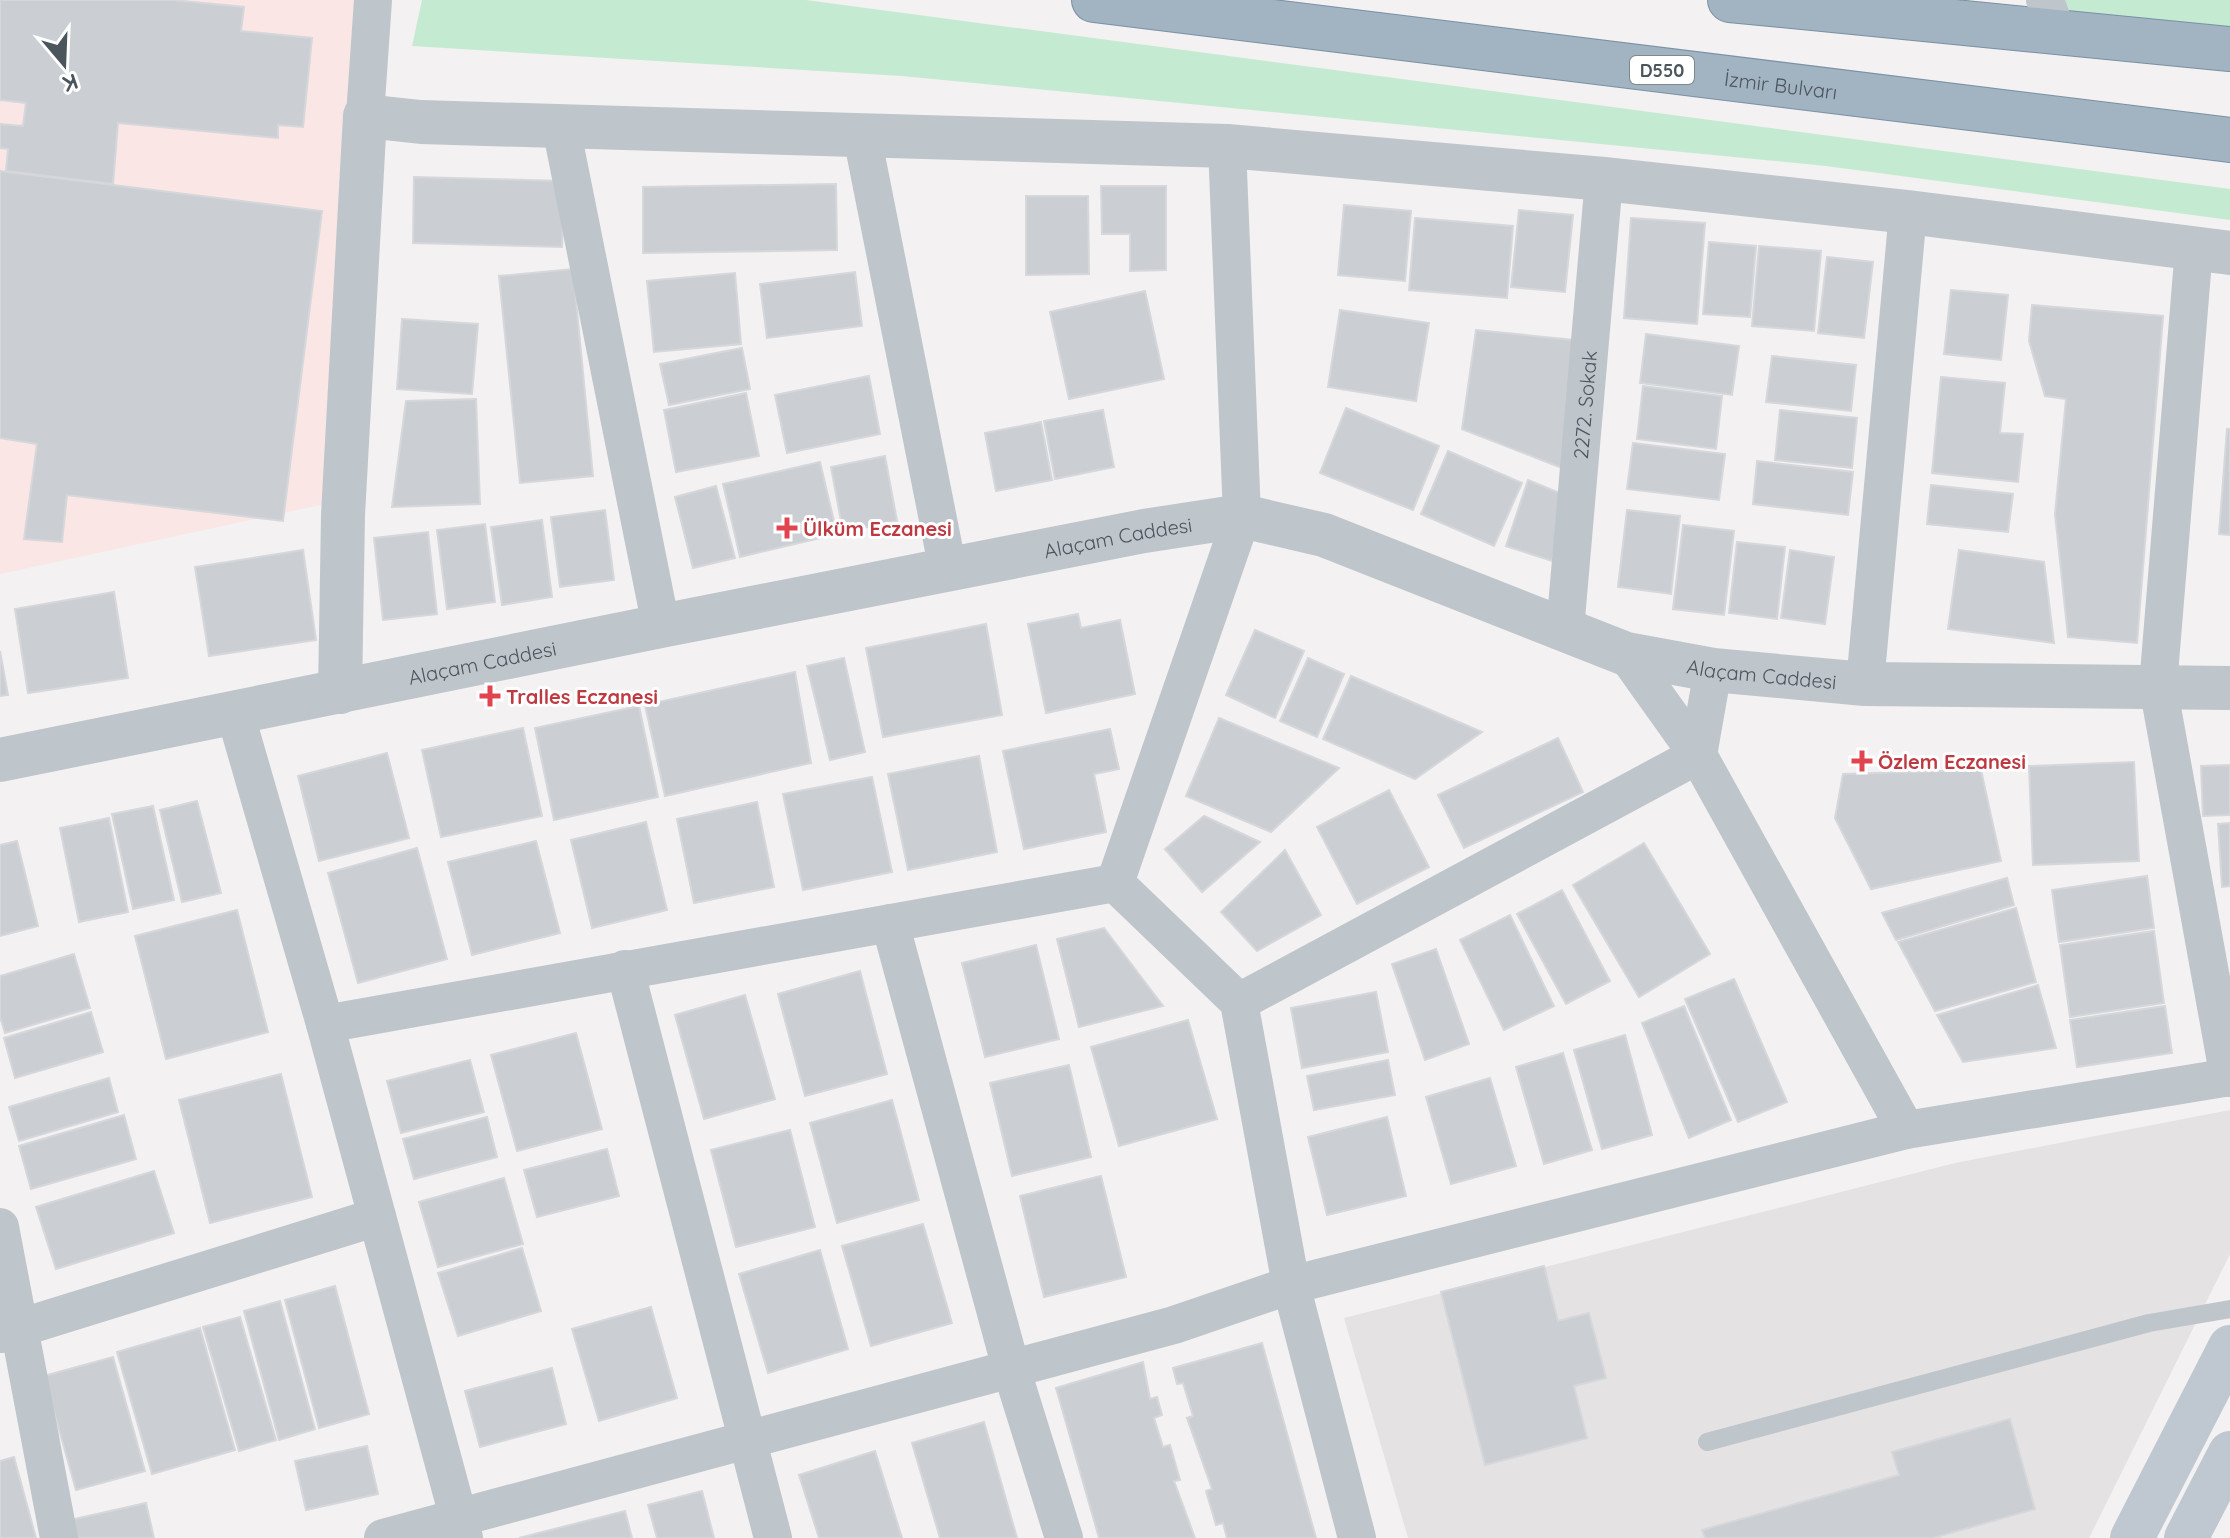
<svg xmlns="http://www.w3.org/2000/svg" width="2230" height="1538" font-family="Quicksand,sans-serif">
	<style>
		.education { fill: #e4e2e2 }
		.medical { fill: #f9e6e5 }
		.green { fill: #c5ead2 }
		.building { fill: #cbced2; stroke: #d5d7db; stroke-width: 2 }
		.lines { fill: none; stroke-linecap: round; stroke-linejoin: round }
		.trunk-casing { stroke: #7a90a5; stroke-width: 46 }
		.service { stroke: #bec5cb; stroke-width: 18 }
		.minor { stroke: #bec5cb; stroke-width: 38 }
		.tertiary { stroke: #bec5cb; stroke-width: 44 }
		.secondary { stroke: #bfc8d0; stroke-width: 44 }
		.trunk { stroke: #a2b3c2; stroke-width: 44 }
		.health-dot { fill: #e0444e; stroke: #fff; stroke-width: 3 }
		.labels { text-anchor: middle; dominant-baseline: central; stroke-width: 6; stroke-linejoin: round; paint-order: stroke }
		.shield { fill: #fff; stroke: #81888d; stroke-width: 2 }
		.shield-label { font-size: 18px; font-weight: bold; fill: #4b555c }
		.street-label { font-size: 20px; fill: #4b555c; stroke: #fff }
		.health-label { font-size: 20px; font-weight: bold; fill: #be3a42; stroke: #fff; text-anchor: start }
	</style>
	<rect width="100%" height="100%" fill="#f3f1f1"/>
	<path class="education" d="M2230,1110v144l-141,284h-681l-64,-220 611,-155z"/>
	<path class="medical" d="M0,0h355l-21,502 -334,72z"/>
	<g class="green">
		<path d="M422,0h384l1424,189v31l-404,-54 -924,-90 -490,-30z"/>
		<path d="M2064,0h166v32l-163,-15z"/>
	</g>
	<g class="building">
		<path d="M0,0h173l71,7 -3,24 71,7 -9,89 -25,-2v13l-160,-15 -5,61 -107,-13 2,-22 -8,-1v-24l23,2 3,-23 -26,-3z"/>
		<path d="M0,171l322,40 -39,310 -216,-26 -5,47 -38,-3 13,-95 -37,-6z"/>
		<path d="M414,177l150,4 -2,66 -149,-4z"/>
		<path d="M836,184l1,66 -194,3v-66z"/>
		<path d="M1101,186h65v84l-36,1v-37h-28z"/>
		<path d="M1026,196h62l1,78 -63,1z"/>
		<path d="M1344,205l67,6 -6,70 -67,-6z"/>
		<path d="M1519,210l54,5 -8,77 -54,-5z"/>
		<path d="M1415,218l98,8 -6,72 -98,-8z"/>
		<path d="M1631,218l74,5 -8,101 -73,-6z"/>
		<path d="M1709,242l47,4 -6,71 -47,-3z"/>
		<path d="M1759,246l62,5 -7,80 -62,-5z"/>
		<path d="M1827,257l46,5 -9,76 -46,-5z"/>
		<path d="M573,269l20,207 -73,7 -21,-207z"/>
		<path d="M855,272l7,54 -95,12 -7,-54z"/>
		<path d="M735,273l6,71 -87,8 -7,-71z"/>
		<path d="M1951,290l57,5 -7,65 -57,-6z"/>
		<path d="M1145,291l19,88 -95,20 -19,-87z"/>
		<path d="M2032,305l131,11 -26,327 -69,-6 -13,-123 11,-115 -21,-3 -16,-55z"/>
		<path d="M1340,310l89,13 -13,78 -88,-14z"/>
		<path d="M402,319l76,5 -6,70 -75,-5z"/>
		<path d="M1476,330l98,10 -12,128 -100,-39z"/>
		<path d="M1646,334l93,12 -7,49 -92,-12z"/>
		<path d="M742,348l8,41 -81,16 -9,-41z"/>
		<path d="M1772,356l84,9 -5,46 -85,-9z"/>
		<path d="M869,376l11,58 -93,19 -12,-58z"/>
		<path d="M1941,377l64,6 -5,50 23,1 -5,48 -86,-9z"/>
		<path d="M1643,386l79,10 -6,53 -79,-10z"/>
		<path d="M746,393l13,63 -83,16 -12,-62z"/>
		<path d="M476,399l4,105 -88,3 14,-106z"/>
		<path d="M1346,408l93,38 -26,64 -93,-37z"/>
		<path d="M1103,410l11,57 -59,12 -11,-58z"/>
		<path d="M1780,410l77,8 -5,50 -77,-8z"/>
		<path d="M1041,422l11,58 -56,11 -11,-58z"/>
		<path d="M2227,429h3v106l-11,-1z"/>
		<path d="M1633,443l92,11 -6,46 -92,-11z"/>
		<path d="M1448,451l74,32 -28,63 -73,-32z"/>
		<path d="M885,456l12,65 -54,11 -12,-65z"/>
		<path d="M1757,461l96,11 -5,43 -95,-11z"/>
		<path d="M820,462l17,72 -97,23 -17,-73z"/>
		<path d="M1528,480l39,16 -15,65 -46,-15z"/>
		<path d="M1931,485l82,9 -5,38 -81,-8z"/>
		<path d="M716,486l19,72 -42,10 -18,-71z"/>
		<path d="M605,510l9,70 -54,7 -9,-70z"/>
		<path d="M1627,510l53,6 -9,78 -53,-7z"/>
		<path d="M542,520l10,77 -50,8 -11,-78z"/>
		<path d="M485,524l10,78 -48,7 -10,-79z"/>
		<path d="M1683,525l51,6 -10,84 -51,-6z"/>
		<path d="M428,532l9,82 -54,6 -9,-82z"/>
		<path d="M1737,542l48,5 -8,72 -48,-6z"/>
		<path d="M303,550l13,90 -107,16 -14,-89z"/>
		<path d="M1790,550l44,7 -9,67 -44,-6z"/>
		<path d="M1959,550l85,12 10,81 -106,-14z"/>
		<path d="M114,592l14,86 -100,15 -13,-84z"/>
		<path d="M1078,614l3,14 39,-8 15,74 -89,19 -18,-89z"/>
		<path d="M986,624l16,91 -119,22 -17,-89z"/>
		<path d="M1255,630l49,21 -29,67 -49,-23z"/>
		<path d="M0,651l8,44 -8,1z"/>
		<path d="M844,658l21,94 -35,8 -23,-94z"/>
		<path d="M1308,658l36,16 -27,63 -37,-16z"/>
		<path d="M795,672l16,91 -146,33 -20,-91z"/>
		<path d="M1351,676l131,56 -67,47 -92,-40z"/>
		<path d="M639,706l19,91 -104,23 -19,-92z"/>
		<path d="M1219,718l120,50 -68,64 -85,-36z"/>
		<path d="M523,728l19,88 -101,21 -19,-87z"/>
		<path d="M1110,729l9,40 -25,5 12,58 -82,17 -21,-98z"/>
		<path d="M1558,738l25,54 -119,56 -26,-53z"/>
		<path d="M387,753l22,85 -90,23 -21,-85z"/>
		<path d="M979,756l18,96 -89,18 -20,-96z"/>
		<path d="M2134,762l5,99 -106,4 -4,-99z"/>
		<path d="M2230,765v50l-27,1 -2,-50z"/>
		<path d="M1981,770l20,91 -130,28 -36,-71 8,-44z"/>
		<path d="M872,777l20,95 -89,18 -20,-96z"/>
		<path d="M1389,790l40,77 -72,37 -40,-77z"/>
		<path d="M197,801l24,92 -39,9 -22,-92z"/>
		<path d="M757,802l17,85 -80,16 -17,-84z"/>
		<path d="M153,806l21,94 -41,9 -21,-95z"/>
		<path d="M1204,816l56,26 -58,50 -37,-43z"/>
		<path d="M109,818l19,94 -49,10 -19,-94z"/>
		<path d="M646,822l21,88 -75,18 -21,-88z"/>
		<path d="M2230,823v63l-8,1 -4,-63z"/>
		<path d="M17,841l21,85 -38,10v-91z"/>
		<path d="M536,841l24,92 -88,22 -24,-93z"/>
		<path d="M1644,843l66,111 -71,43 -66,-112z"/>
		<path d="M417,848l30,111 -89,24 -30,-110z"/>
		<path d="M1285,850l36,65 -64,36 -36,-39z"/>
		<path d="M2147,876l7,52 -95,14 -7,-52z"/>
		<path d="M2007,878l7,27 -118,35 -14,-27z"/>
		<path d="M1562,890l48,91 -44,23 -49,-90z"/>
		<path d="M2016,908l20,74 -101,29 -37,-69z"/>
		<path d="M237,910l31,122 -102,27 -31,-123z"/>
		<path d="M1510,915l44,91 -50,24 -44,-90z"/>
		<path d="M1104,928l59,78 -84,21 -22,-88z"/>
		<path d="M2154,931l10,72 -94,14 -10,-72z"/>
		<path d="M1036,945l23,94 -74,18 -23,-94z"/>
		<path d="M1436,949l33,95 -44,16 -33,-96z"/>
		<path d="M74,954l16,54 -85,25 -5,-16v-41z"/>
		<path d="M860,971l27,103 -82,22 -27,-102z"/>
		<path d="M1734,979l53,123 -49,20 -53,-123z"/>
		<path d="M2038,985l18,63 -93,14 -26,-47z"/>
		<path d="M1376,992l12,60 -86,16 -11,-60z"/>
		<path d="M745,995l30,104 -71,20 -29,-104z"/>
		<path d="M1684,1006l47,114 -42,18 -47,-115z"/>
		<path d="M2165,1006l7,47 -95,14 -7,-47z"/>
		<path d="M91,1012l12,40 -88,26 -11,-40z"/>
		<path d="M1188,1020l29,99 -98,27 -28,-99z"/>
		<path d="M576,1033l26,96 -85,22 -26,-96z"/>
		<path d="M1625,1035l27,100 -50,14 -28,-99z"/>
		<path d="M1563,1053l29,97 -48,14 -28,-97z"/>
		<path d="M470,1060l14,52 -83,21 -14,-52z"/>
		<path d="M1388,1060l7,35 -81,15 -7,-34z"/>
		<path d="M1069,1065l22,92 -79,19 -22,-93z"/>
		<path d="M281,1074l31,123 -102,26 -31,-123z"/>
		<path d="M109,1078l9,34 -99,29 -10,-34z"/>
		<path d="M1490,1078l26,88 -65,18 -25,-87z"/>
		<path d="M892,1100l27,100 -82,23 -27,-100z"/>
		<path d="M124,1115l12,44 -105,30 -12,-43z"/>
		<path d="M487,1117l10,40 -83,22 -11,-40z"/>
		<path d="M1387,1117l19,79 -79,19 -19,-78z"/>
		<path d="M790,1130l25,97 -79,20 -25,-97z"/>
		<path d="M607,1149l12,47 -82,21 -13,-47z"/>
		<path d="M154,1171l20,62 -118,36 -20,-62z"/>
		<path d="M1101,1176l25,101 -82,20 -24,-101z"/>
		<path d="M504,1178l19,66 -85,23 -19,-65z"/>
		<path d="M923,1224l29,99 -81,23 -29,-100z"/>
		<path d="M522,1248l19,63 -83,25 -20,-63z"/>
		<path d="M820,1250l28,99 -80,24 -29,-99z"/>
		<path d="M1544,1266l14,55 31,-8 17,65 -32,8 13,52 -102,27 -44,-173z"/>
		<path d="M335,1286l34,128 -50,14 -34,-128z"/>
		<path d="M280,1301l35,128 -36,11 -35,-129z"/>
		<path d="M651,1307l26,91 -78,23 -27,-92z"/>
		<path d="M240,1317l36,123 -37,11 -36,-124z"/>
		<path d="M200,1328l35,122 -83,24 -35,-122z"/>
		<path d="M1262,1343l54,195h-89l-4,-15 -7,2 -10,-34 6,-2 -25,-71 6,-2 -10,-33 -6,1 -4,-16z"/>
		<path d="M113,1357l32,114 -69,19 -32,-114z"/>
		<path d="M1143,1362l7,37 7,-2 5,18 -8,3 9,29 7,-2 10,35 -6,1 21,57h-96l-43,-150z"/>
		<path d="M552,1368l14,56 -86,23 -15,-56z"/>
		<path d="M2010,1419l25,90 -102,29h-228l-3,-8 197,-55 -7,-23z"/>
		<path d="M984,1422l33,116h-77l-28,-95z"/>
		<path d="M367,1446l11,48 -72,16 -11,-49z"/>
		<path d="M875,1451l27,87h-83l-20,-63z"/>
		<path d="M14,1457l22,81h-36v-77z"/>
		<path d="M702,1491l12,47h-57l-9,-33z"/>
		<path d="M146,1503l8,35h-80l-4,-18z"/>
		<path d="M625,1511l7,27h-113z"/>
	</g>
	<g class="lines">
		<g class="trunk-casing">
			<g id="trunk">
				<path id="s3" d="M1094,0l1136,140"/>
				<path d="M1730,0l500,49"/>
			</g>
		</g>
		<path class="service" d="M1707,1442l442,-119 81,-14"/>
		<g class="minor">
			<path d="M2045,0l11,31"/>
			<path d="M365,116l8,-116"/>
			<path d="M561,127l100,499"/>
			<path d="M862,136l86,434"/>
			<path d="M2194,248l-36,438 71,392"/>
			<path id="s1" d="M1565,630l39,-451"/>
			<path d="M1626,654l72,101 208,375"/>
			<path d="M1865,684l43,-472"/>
			<path d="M235,713l90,311 139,514"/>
			<path d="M1698,755l15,-85"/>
			<path d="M1115,883l127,-367 -15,-370"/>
			<path d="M1115,883l124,119 52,283 66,253"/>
			<path d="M890,923l121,445 53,170"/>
			<path d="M625,969l148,569"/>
			<path d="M1239,1002l459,-247"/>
			<path d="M325,1024l790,-141"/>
			<path d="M0,1227l59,311"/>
			<path d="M0,1334l377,-117"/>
			<path d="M383,1538l791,-213 117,-40 615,-155 324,-53"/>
		</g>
		<g class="tertiary">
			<path d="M340,692l3,-177 22,-399 56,6 806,24 377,33 304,33 322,41"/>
			<path id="s2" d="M0,760l661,-134 483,-95 98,-15 82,19 302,119 87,16 152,14 365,4"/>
		</g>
		<g class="secondary">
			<path d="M2132,1538l98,-191"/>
			<path d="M2186,1538l44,-85"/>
		</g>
		<use href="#trunk" class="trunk"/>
	</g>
	<g class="health-dot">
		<path d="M783 516h8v8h8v8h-8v8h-8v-8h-8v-8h8z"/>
		<path d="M486 684h8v8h8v8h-8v8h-8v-8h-8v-8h8z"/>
		<path d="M1858 749h8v8h8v8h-8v8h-8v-8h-8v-8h8z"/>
	</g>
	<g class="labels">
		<rect class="shield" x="1630" y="56" width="64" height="28" rx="6"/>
		<g class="shield-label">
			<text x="1662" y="70">D550</text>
		</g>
		<g class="street-label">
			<text stroke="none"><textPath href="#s3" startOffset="692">İzmir Bulvarı</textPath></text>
			<text stroke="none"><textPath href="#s1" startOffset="226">2272. Sokak</textPath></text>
			<text stroke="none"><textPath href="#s2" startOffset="1140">Alaçam Caddesi</textPath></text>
			<text stroke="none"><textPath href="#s2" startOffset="492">Alaçam Caddesi</textPath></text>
			<text stroke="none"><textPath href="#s2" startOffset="1812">Alaçam Caddesi</textPath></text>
		</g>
		<g class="health-label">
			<text x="803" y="528">Ülküm Eczanesi</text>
			<text x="506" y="696">Tralles Eczanesi</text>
			<text x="1878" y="761">Özlem Eczanesi</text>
		</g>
	</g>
	<g transform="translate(64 64) rotate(161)" stroke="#ffffff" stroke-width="6" paint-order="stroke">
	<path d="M0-6L14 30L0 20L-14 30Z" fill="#4b555c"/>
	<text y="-12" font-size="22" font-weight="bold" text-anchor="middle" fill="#4b555c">K</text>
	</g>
</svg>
